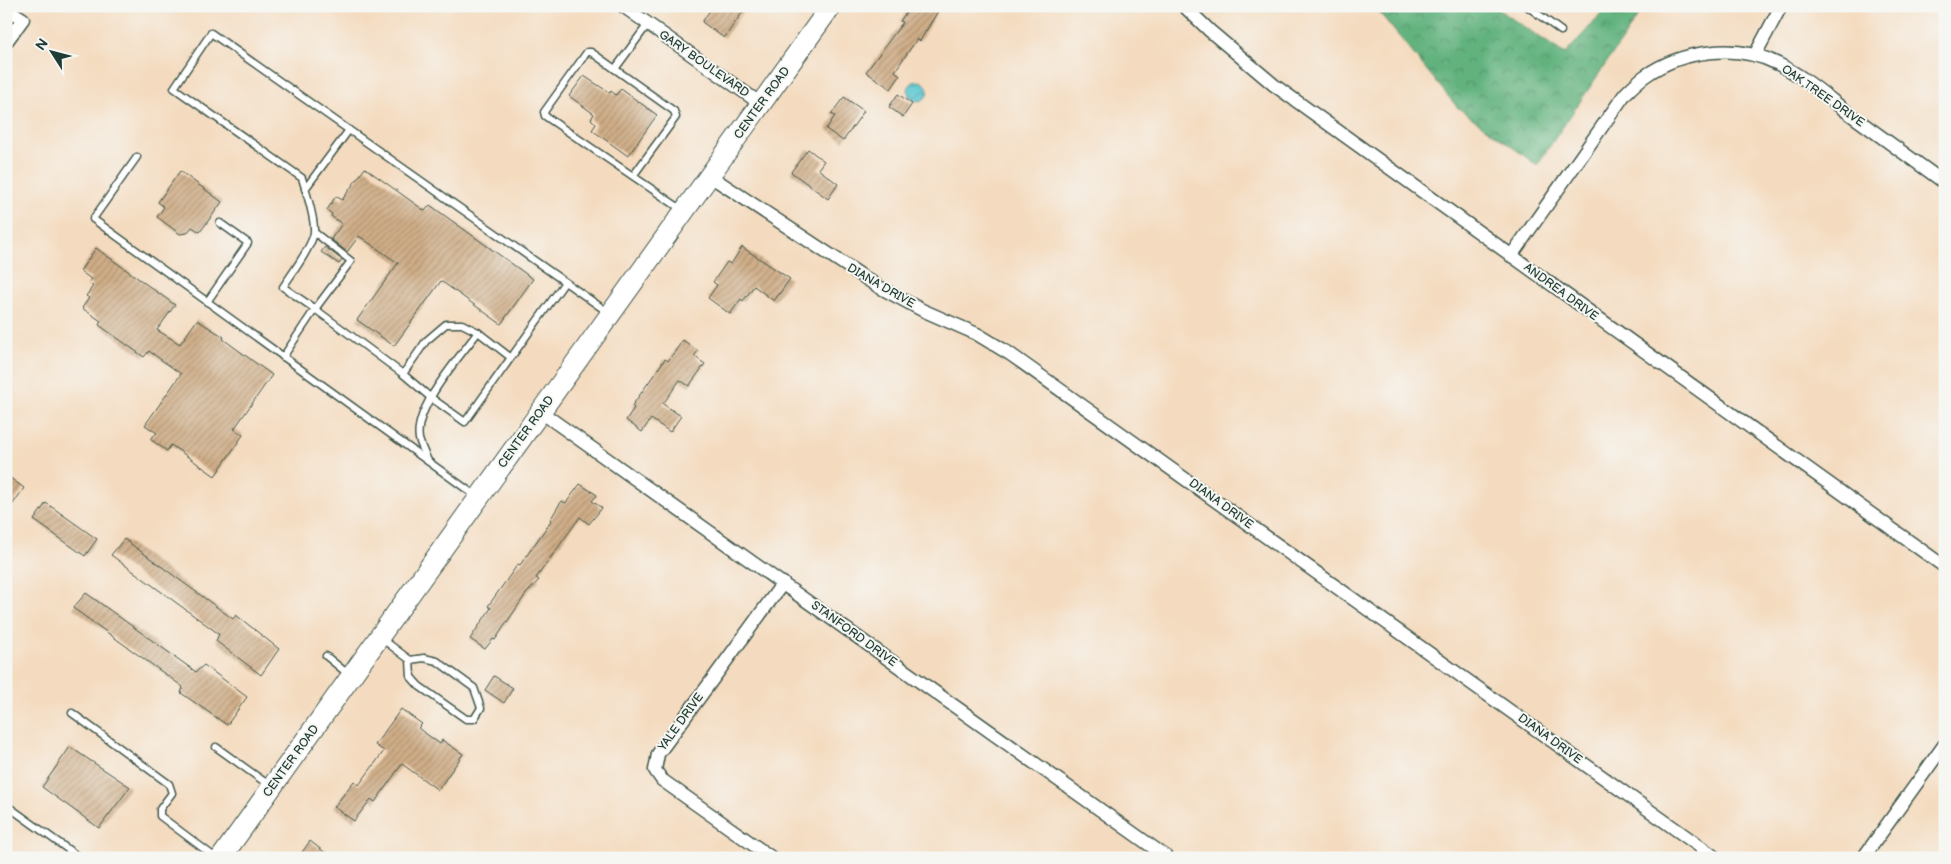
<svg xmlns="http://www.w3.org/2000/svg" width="1951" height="864" font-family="'Balsamiq Sans',sans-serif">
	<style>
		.forest { fill: url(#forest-crowns); stroke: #407859 }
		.water { fill: url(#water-waves); stroke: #3e8282 }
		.building { fill: url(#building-hatch) }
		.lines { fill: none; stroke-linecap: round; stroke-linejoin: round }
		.service-casing { stroke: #3f5549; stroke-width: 9 }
		.minor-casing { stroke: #3f5549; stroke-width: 15 }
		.primary-casing { stroke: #3f5549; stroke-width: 22 }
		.service { stroke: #fff; stroke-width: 6 }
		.minor { stroke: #fff; stroke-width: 12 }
		.primary { stroke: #fff; stroke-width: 20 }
		.labels { text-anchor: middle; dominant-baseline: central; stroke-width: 4; stroke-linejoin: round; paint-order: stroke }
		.street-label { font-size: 12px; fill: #1f3d34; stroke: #f6f6f2 }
	</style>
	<defs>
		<pattern id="forest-crowns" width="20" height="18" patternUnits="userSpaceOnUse" patternTransform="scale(1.25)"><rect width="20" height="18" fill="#62b27e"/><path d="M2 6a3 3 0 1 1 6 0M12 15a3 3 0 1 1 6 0" fill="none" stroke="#509268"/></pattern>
		<pattern id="water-waves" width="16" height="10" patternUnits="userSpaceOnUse" patternTransform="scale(1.25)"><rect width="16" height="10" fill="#5cc8d1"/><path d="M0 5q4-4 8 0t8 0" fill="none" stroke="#4ba4aa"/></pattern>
		<pattern id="building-hatch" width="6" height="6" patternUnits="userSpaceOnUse" patternTransform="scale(1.25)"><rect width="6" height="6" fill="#d0ae88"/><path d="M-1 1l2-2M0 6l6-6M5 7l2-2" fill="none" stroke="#a88f70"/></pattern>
	</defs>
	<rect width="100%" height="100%" fill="#f6f6f2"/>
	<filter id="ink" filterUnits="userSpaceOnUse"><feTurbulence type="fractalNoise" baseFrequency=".02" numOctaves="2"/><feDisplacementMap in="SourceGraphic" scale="10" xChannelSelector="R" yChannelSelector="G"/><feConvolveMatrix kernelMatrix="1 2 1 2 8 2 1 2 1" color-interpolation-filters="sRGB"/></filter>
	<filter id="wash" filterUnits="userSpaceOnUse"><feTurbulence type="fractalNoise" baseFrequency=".0096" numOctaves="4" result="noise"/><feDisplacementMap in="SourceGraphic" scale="20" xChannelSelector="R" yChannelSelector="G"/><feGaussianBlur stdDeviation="1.12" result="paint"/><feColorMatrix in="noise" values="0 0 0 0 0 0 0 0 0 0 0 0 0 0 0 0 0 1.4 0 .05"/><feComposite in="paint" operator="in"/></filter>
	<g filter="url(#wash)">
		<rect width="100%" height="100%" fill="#f4dbbf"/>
		<path class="forest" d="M1374,6h119l72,48 39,-43 2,-5h39l-108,159 -80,-58z"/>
		<circle class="water" cx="918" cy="91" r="10"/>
		<g id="blocks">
			<g class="building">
				<path d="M713,6h34l-23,32 -22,-16z"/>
				<path d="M914,6h18l6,5 -18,30 -3,-2 -22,32 5,5 -9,13 -25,-17 37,-50 -3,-1 8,-11 2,2z"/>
				<path d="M584,76l26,17 1,-2 5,4 5,-6 36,26 -29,41 -36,-26 4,-6 -5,-5 3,-5 -25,-18z"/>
				<path d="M898,94l14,10 -9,13 -14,-10z"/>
				<path d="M844,97l20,14 -21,30 -17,-12 9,-13 -4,-2z"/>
				<path d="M808,149l16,12 -6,8 20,15 -10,15 -37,-27z"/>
				<path d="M365,168l60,43 5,-6 103,74 -32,45 -60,-43 -47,65 -37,-26 41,-57 -39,-27 -12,16 -16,-13 11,-15 -11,-8 1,-2 -5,-4 9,-14 6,4z"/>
				<path d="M180,171l42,31 -22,30 -8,-5 -5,6 -7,1 -23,-17 7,-10 -6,-5z"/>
				<path d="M325,247l17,13 -3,4 -18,-12z"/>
				<path d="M742,247l48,32 -16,22 -20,-15 -11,15 -2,-2 -11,15 -22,-16 9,-13 -4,-3 14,-20 4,2z"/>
				<path d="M96,248l79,57 -18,25 23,14 17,-24 27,17 -1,2 49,36 -38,54 9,6 -28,41 -44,-31 -4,6 -17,-12 7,-6 -12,-8 36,-51 -32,-23 -5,6 -45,-32 2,-4 -19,-13 7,-10 -3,-2 7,-10 -5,-3 3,-4 -11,-8z"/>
				<path d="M683,340l15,11 -4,5 11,8 -16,22 -9,-6 -17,24 18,12 -11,16 -19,-13 -9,13 -16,-12 8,-12 -2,-2 33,-47 3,2z"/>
				<path d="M6,475l18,13 -18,26z"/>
				<path d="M580,484l17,11 -5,6 10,7 -13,16 -9,-7 -44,61 3,2 -13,14 -31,46 -2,-1 -8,10 -15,-10 21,-31 -3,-2 8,-11 22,-31 2,1 31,-44 -1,-1 9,-15 3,-4 4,2z"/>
				<path d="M46,503l51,36 -12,17 -51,-36z"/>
				<path d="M124,539l109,80 3,-4 43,34 -18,26 -45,-34 3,-7 -108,-79z"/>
				<path d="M86,593l110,79 8,-7 43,32 -20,28 -46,-32 2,-6 -110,-79z"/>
				<path d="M494,676l19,12 -9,15 -19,-13z"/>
				<path d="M401,709l21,15 -4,4 22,16 2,-4 21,14 -25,36 -36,-26 -27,38 -4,-3 -17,22 -20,-14 20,-26 5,4 25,-34 -9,-6z"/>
				<path d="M70,747l60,40 -31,41 -57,-41z"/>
				<path d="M310,841l22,17h-34z"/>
			</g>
		</g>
	</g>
	<g filter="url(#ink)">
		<use href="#blocks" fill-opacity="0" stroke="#3f5549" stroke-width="1"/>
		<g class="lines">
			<g class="service-casing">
				<g id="service">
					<path d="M1527,6l34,25"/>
					<path d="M615,69l33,-45"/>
					<path d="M137,157l-44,62 383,277"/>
					<path d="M633,176l43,-59 -2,-6 -83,-59h-4l-43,60 1,4 136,93"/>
					<path d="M305,189l44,-59"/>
					<path d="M314,232l37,29 -36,48 -32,-22c8,-12 30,-42 31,-55 1,-15 -8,-40 -12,-54l-128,-90 37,-55 354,249 -100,140 -35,-25 -27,-23"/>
					<path d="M565,282l44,31"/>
					<path d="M207,302l41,-59 -28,-20"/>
					<path d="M478,332l32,25"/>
					<path d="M283,357l32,-48 88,65 23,-33 20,-17h16l16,8c-18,25 -65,76 -59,107 2,7 6,15 9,22"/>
					<path d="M381,638l29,22 1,17 8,9 47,33h8l7,-11 -7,-20 -37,-27 -13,-3 -14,2"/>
					<path d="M326,656l22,18"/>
					<path d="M72,713l97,71 3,9 -12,16v7l56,42"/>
					<path d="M216,747l53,38"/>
					<path d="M6,805l74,53"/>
				</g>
			</g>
			<g class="minor-casing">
				<g id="minor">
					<path d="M623,6l138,98"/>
					<path d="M1184,6l26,25 64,54 671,482"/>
					<path d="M6,8l17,11 -17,23"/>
					<path d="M1755,55l26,-49"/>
					<path d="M710,176l169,111 43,23 55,24 33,20 706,504"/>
					<path d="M1511,256l114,-162c6,-6 13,-13 20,-18 37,-26 92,-33 133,-12 25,12 47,31 69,48 32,23 65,47 98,71"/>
					<path d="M541,412l627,446"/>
					<path d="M772,858l-110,-78 -7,-10 3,-16 125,-171"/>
					<path d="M1863,858l82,-114"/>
				</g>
			</g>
			<g class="primary-casing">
				<path id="primary" d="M221,858l610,-852"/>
			</g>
			<use href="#service" class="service"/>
			<use href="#minor" class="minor"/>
			<use href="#primary" class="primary"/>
		</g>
	</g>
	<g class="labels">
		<g class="street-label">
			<text transform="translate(704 64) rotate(35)">GARY BOULEVARD</text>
			<text transform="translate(1823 96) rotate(35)">OAK TREE DRIVE</text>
			<text transform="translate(762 103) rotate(-54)">CENTER ROAD</text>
			<text transform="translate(881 286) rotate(30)">DIANA DRIVE</text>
			<text transform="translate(1561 292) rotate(36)">ANDREA DRIVE</text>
			<text transform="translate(526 432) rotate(-54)">CENTER ROAD</text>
			<text transform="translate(1221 504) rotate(36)">DIANA DRIVE</text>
			<text transform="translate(854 634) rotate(36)">STANFORD DRIVE</text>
			<text transform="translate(681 722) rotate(-54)">YALE DRIVE</text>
			<text transform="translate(1550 739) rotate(36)">DIANA DRIVE</text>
			<text transform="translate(291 761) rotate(-54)">CENTER ROAD</text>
		</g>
	</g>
	<rect width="1951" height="864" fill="none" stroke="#f6f6f2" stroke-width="25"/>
	<g transform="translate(52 52) rotate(306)" stroke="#f6f6f2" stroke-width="4" paint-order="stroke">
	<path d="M0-4L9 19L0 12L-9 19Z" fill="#1f3d34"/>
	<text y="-8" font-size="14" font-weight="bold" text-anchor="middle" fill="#1f3d34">N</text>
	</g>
</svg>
